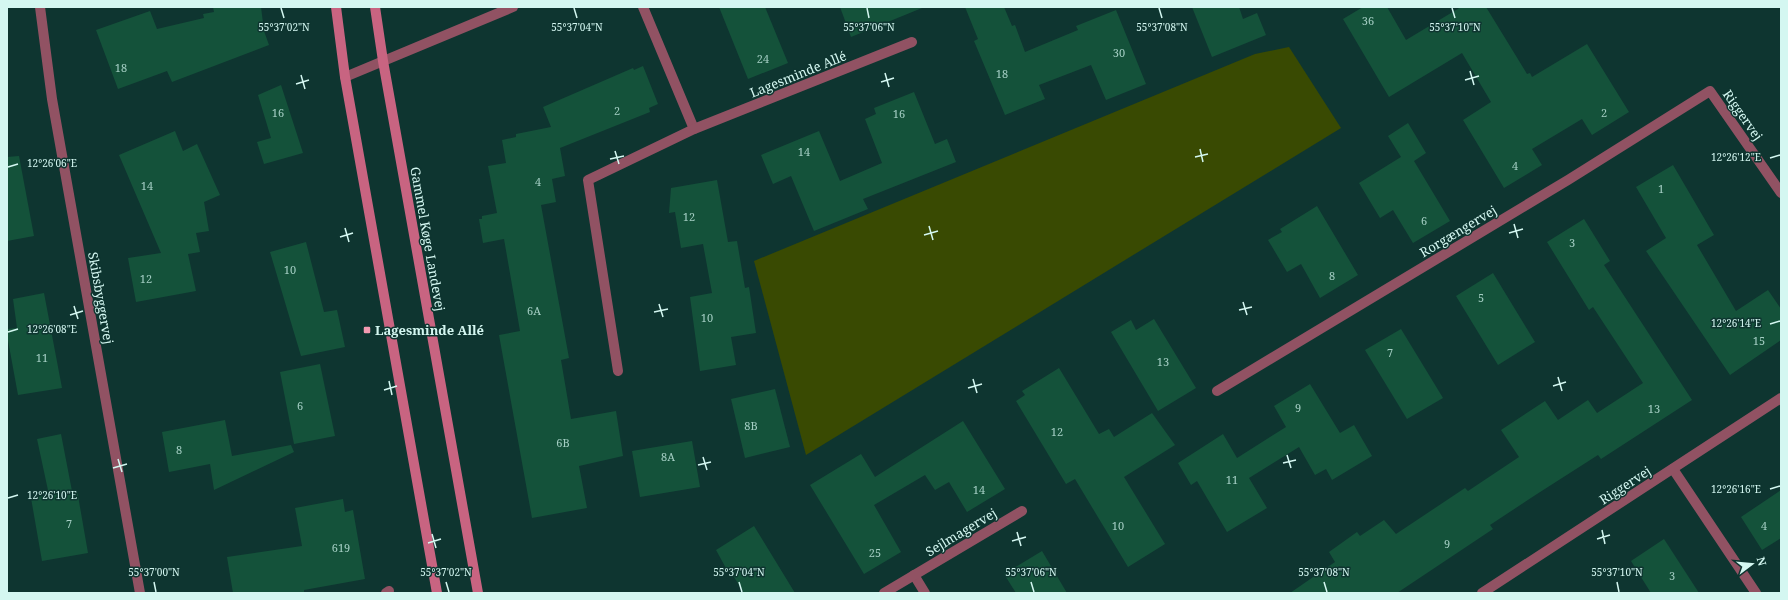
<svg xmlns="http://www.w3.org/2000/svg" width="1788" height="600" font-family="'Noto Serif',serif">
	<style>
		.green { fill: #394a02 }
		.building { fill: #14523a }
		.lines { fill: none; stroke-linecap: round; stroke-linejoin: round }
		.minor { stroke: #915263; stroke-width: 10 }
		.secondary { stroke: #c86481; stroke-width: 10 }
		.ticks { fill: none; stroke: #d4f7f1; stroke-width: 1.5 }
		.poi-dot { fill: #f29ab0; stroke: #0e3530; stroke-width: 1.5 }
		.labels { text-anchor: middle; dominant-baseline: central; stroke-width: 3; stroke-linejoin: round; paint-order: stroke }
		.number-label { font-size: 11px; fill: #a4cec3 }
		.street-label { font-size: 13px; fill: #d4f7f1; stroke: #0e3530 }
		.poi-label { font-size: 13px; font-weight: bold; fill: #d4f7f1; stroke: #0e3530; text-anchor: start }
		.ticks-label { font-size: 10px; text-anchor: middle; fill: #d4f7f1; stroke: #0e3530; stroke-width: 3; stroke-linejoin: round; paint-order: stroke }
	</style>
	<rect width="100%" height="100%" fill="#0e3530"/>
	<path class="green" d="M1289,47l52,81 -535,327 -52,-194 501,-207z"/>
	<g class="building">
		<path d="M213,7h48l3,24 5,14 -97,37 -5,-11 -49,18 -22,-59 54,-19 7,18 47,-11 -1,-4 11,-2z"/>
		<path d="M719,7h46l23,56 -40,16z"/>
		<path d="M840,7h81l1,1 -71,29z"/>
		<path d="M965,7h39l8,19 3,-1 10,27 53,-22 -2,-4 40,-16 30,74 -40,16 -15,-35 -52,20 6,14 -40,16 -31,-74 4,-2z"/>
		<path d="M1192,7h47l4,12 14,-6 9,22 -54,22z"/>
		<path d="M1363,7h24l19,33 55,-33h25l41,67 3,-1 2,4 55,-33 42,68 -37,23 -10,-16 -50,30 10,16 -38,23 -41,-68 28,-18 -29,-49 -73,44 -46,-78z"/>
		<path d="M643,66l15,38 -9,4 1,4 -90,36 5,28 -13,3 4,23 -15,3 28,153 -8,2 10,59 45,-8 7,45 -44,10 8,42 -55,10 -33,-183 21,-4 -16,-92 -21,4 -4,-24h3v-3l15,-3 -9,-47 18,-3 -4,-23 14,-3v-3l35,-7 -8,-20 90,-39 1,2z"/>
		<path d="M281,85l22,68 -39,11 -7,-22 14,-4 -13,-43z"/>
		<path d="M914,92l21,52 12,-5 9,23 -93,37 5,10 -54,22 -23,-55 -18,8 -12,-29 58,-24 21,50 42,-18 -17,-44 11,-5 -2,-6z"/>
		<path d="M1408,123l18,30 -12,8 36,60 -37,22 -20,-33 -13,8 -21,-35 42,-26 -13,-21z"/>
		<path d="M175,131l8,20 14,-7 23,51 -16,7 5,29 -13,2 4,19 -12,2 8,37 -60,11 -8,-44 33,-5 -42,-98z"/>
		<path d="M19,156l15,80 -27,5v-84z"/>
		<path d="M1673,165l41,70 -17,10 39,66 32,-21 13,19v31l-51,35 -84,-124 20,-13 -30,-51z"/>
		<path d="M717,180l11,62 9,-1 8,47 4,-1 7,46 -25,4 5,28 -36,6 -10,-74 22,-4 -9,-49 -22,4 -6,-36 -6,1 2,-25z"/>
		<path d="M1317,206l41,69 -38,23 -19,-34 -14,8 -19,-32 14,-8 -2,-3z"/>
		<path d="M1584,219l26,42 -6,4 88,135 -91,59 -3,-4 -61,39 -47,31 3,4 -96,64h-107l45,-31 -6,-10 28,-20 3,4 24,-16 12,14 69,-46 3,3 51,-34 -18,-27 44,-29 13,19 30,-20 9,13 46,-30 -50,-76 -4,3 -42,-68z"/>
		<path d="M306,242l18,70 13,-2 8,37 -44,9 -31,-104z"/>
		<path d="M1493,273l42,69 -37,23 -42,-69z"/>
		<path d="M44,293l18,95 -44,7 -11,-60v-6l10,-1 -4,-29z"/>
		<path d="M1154,319l42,69 -38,23 -47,-79 20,-12 5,10z"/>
		<path d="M1401,329l42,69 -36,21 -42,-69z"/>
		<path d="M320,364l15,72 -41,8 -14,-72z"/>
		<path d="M1059,368l40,66 10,-5 5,8 38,-24 23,32 -51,32 41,67 -37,23 -53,-88 -9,5 -50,-83 9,-6 -3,-4z"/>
		<path d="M1310,384l30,49 14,-8 18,31 -40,24 -6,-11 -11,6 -16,-28 -50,31 18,30 -40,24 -30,-51 -6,4 -13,-22 45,-29 14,24 49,-31 -12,-21z"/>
		<path d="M775,389l15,58 -45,11 -14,-59z"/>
		<path d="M225,420l7,36 59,-11 3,7 -80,38 -4,-26 -41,8 -7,-40z"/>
		<path d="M963,421l42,68 -38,23 -18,-30 -14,8 -10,-15 -51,30 27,47 -37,22 -54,-89 51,-31 14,23z"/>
		<path d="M61,434l11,57 5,-1 11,63 -46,8 -11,-63 18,-3 -12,-56z"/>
		<path d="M692,441l8,46 -60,10 -8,-46z"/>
		<path d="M1781,490v48l-19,12 -21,-33z"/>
		<path d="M343,499l2,13 8,-2 12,69 -61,11v3h-71l-6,-36 75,-11 -7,-38z"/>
		<path d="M754,526l41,67h-51l-15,-24 -2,1 -11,-20z"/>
		<path d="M1664,539l35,54h-48l-20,-32z"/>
		<path d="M1042,551l25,42h-51l-12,-19z"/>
	</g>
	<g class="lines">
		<g class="minor">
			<path d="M40,7l12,92 88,494"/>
			<path d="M643,7l51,122"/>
			<path d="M345,77l168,-70"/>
			<path d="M618,371l-30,-191 106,-51 218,-87"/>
			<path d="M1217,391l351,-211 142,-89 71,102"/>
			<path d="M1673,469l83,124"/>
			<path d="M914,575l11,18"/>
			<path d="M386,593l3,-2"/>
			<path d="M884,593l138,-82"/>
			<path d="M1482,593l299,-195"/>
		</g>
		<g class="secondary">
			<path d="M336,7l9,70 92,516"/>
			<path d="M375,7l8,54 95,532"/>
		</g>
	</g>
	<path class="ticks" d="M281,8l3,10M574,8l3,10M867,8l2,10M1159,8l3,10M1452,8l3,10M1470,71l4,14M885,73l4,14M301,75l4,14M1465,80l14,-4M881,82l13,-4M296,84l13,-4M1200,149l3,13M615,151l4,13M1195,157l13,-3M1770,158l10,-3M610,159l14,-3M8,167l10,-3M1514,224l4,14M929,226l4,14M345,228l4,14M1509,233l14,-4M924,235l14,-4M340,237l13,-4M1243,302l4,13M659,304l4,13M74,306l4,13M1239,310l13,-3M654,312l14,-3M70,315l13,-4M1770,324l10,-3M8,332l10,-3M1558,377l4,14M973,379l4,14M389,381l3,14M1553,386l13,-4M968,388l14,-4M384,390l13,-4M1287,455l4,13M703,457l4,13M118,459l4,13M1283,463l13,-3M698,465l13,-3M113,468l14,-4M1770,489l10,-3M8,498l10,-3M1602,530l3,14M1017,532l4,14M432,534l4,14M1597,539l13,-4M1012,541l14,-4M428,543l13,-4M154,582l2,10M446,582l3,10M739,582l3,10M1031,582l3,10M1324,582l3,10M1617,582l2,10"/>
	<rect class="poi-dot" x="363" y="326" width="8" height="8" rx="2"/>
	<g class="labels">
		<g class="number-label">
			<text x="1368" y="20">36</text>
			<text x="1119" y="52">30</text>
			<text x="763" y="58">24</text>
			<text x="121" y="67">18</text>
			<text x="1002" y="73">18</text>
			<text x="617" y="110">2</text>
			<text x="278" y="112">16</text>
			<text x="1604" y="112">2</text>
			<text x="899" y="113">16</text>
			<text x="804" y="151">14</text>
			<text x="1515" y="165">4</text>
			<text x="538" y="181">4</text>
			<text x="147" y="185">14</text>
			<text x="1661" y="188">1</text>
			<text x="689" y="216">12</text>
			<text x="1424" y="220">6</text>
			<text x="1572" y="242">3</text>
			<text x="290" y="269">10</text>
			<text x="1332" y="275">8</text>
			<text x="146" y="278">12</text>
			<text x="1481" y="297">5</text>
			<text x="534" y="310">6A</text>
			<text x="707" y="317">10</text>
			<text x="1759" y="340">15</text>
			<text x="1390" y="352">7</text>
			<text x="42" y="357">11</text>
			<text x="1163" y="361">13</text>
			<text x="300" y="405">6</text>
			<text x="1298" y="407">9</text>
			<text x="1654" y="408">13</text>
			<text x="751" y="425">8B</text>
			<text x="1057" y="431">12</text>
			<text x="563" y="442">6B</text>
			<text x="179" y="449">8</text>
			<text x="668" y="456">8A</text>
			<text x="1232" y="479">11</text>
			<text x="979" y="489">14</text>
			<text x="69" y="523">7</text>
			<text x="1118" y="525">10</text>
			<text x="1764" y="525">4</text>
			<text x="1447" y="543">9</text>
			<text x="341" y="547">619</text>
			<text x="875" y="552">25</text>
			<text x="1672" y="575">3</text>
		</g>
		<g class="street-label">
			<text transform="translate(798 74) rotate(-22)">Lagesminde Allé</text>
			<text transform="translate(1743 115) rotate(55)">Riggervej</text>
			<text transform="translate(1458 231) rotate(-31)">Rorgængervej</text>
			<text transform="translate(428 239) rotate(80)">Gammel Køge Landevej</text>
			<text transform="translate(101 298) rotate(80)">Skibsbyggervej</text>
			<text transform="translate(1625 485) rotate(-33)">Riggervej</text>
			<text transform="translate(961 532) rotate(-31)">Sejlmagervej</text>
		</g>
		<g class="poi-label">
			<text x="375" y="330">Lagesminde Allé</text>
		</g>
	</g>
	<g class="ticks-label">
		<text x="284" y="31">55°37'02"N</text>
		<text x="577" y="31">55°37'04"N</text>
		<text x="869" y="31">55°37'06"N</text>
		<text x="1162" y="31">55°37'08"N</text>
		<text x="1455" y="31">55°37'10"N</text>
		<text x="1736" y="161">12°26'12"E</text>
		<text x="52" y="167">12°26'06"E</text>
		<text x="1736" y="327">12°26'14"E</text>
		<text x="52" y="333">12°26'08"E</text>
		<text x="1736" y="493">12°26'16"E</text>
		<text x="52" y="499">12°26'10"E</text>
		<text x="154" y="576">55°37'00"N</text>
		<text x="446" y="576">55°37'02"N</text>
		<text x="739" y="576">55°37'04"N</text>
		<text x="1031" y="576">55°37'06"N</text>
		<text x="1324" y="576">55°37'08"N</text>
		<text x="1617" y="576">55°37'10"N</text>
	</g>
	<rect width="1788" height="600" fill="none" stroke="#d4f7f1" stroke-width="16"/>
	<g transform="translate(1752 564) rotate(74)" stroke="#0e3530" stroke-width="3" paint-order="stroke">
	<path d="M0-3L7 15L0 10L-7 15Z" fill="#d4f7f1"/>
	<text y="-6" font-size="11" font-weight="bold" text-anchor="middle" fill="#d4f7f1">N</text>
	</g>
</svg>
